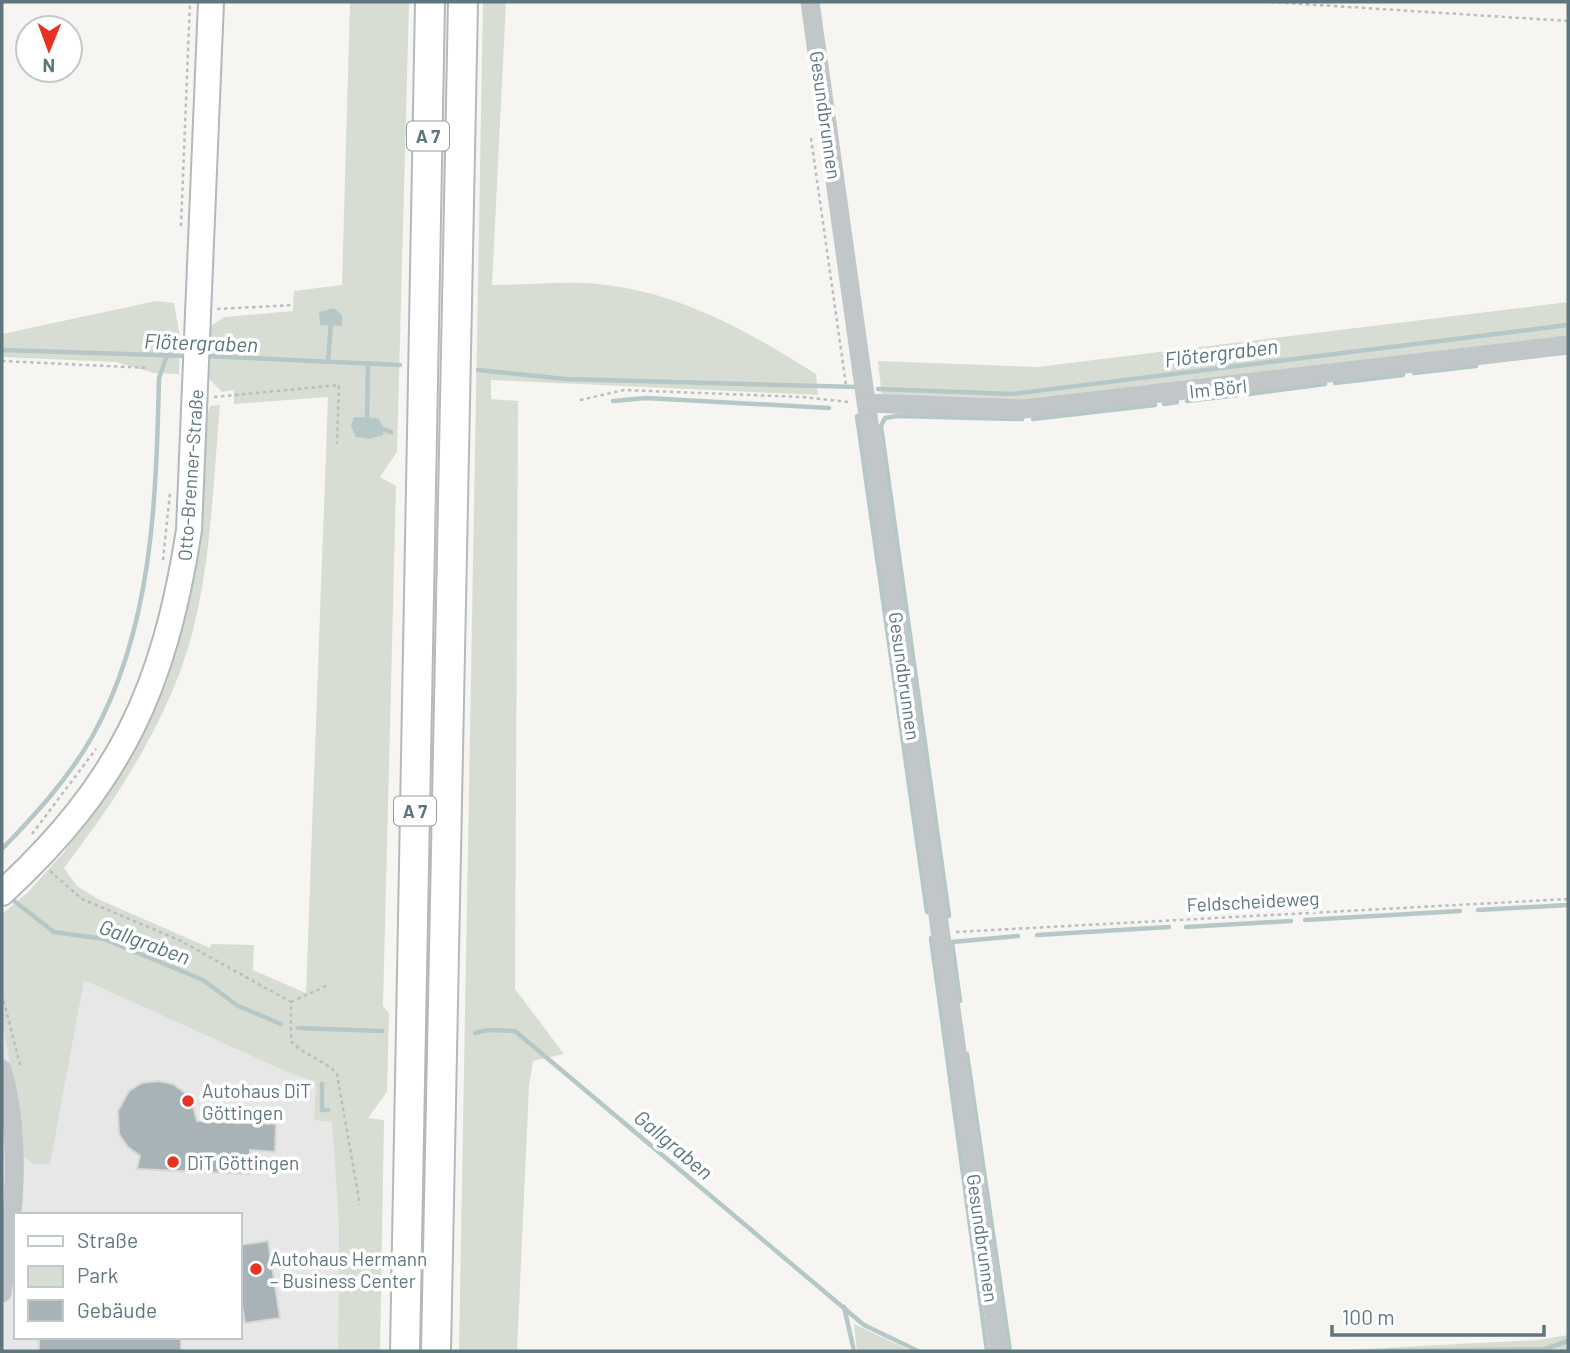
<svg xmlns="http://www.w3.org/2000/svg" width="1570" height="1353" font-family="Barlow,sans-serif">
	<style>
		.built { fill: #e6e7e6; fill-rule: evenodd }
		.green { fill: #d8ddd3 }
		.water { fill: #b6c7c8 }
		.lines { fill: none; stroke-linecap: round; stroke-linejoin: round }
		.stream { stroke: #b6c7c8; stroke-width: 4.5 }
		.building { fill: #a7b3b6; stroke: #d7d7d5; stroke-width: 2 }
		.major-casing { stroke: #b2b8bb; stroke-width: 28 }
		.highway-casing { stroke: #b4b9bb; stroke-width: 32 }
		.path { stroke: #bbbec0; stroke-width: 2.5; stroke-dasharray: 3.5 3.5; stroke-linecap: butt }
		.minor { stroke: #c1c6c8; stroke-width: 19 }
		.major { stroke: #fff; stroke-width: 24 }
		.highway { stroke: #fff; stroke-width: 28 }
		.poi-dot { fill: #e83120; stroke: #fff; stroke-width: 2.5 }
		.labels { text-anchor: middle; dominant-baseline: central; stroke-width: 7; stroke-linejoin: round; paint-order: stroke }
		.shield { fill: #fff; stroke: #909fa5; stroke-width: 2 }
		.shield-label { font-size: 18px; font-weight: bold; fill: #60767e }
		.street-label { font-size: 19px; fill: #60767e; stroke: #fff }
		.poi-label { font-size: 19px; fill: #60767e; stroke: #fff; text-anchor: start }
		.water-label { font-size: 21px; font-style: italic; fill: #5a767a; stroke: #fff }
	</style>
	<rect width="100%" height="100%" fill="#f6f5f2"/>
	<path class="built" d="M49,936l267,146 -2,37 18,2 7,106 -1,124h-336v-395zM16,1215h224v122h-224z"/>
	<g class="green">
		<path d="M350,2h59l-12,450 -17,25 16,9 -13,520 6,7 -2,79 -19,26 16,2 -4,231h-42l1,-124 -7,-105 -18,-2 2,-38 -24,-8 -208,-94 -34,184h-17l-9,-8 -3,-32 -19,-104v-106l26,-22 36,-40 69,-104 72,-325 5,-17 10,-1c-8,88 -9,184 -40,267 -28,73 -69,134 -116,196l13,18 21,13 112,49 1,-4 43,1 -1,25 53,23 22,-596 -94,7v-14l-12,2 -14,-14 3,-52 13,-9 69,-6 1,-20 48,-6z"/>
		<path d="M483,2h23l-14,283c31,0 61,-3 92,-2 86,4 161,46 232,91l2,21 -327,-15v19l27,2 -3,588 49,65 -31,7 -4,25 -12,265h-58z"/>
		<path d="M156,301l18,2 6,34 -1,37 -25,-1 -38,-11 -114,-5v-23z"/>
		<path d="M1568,302v37l-558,65 -128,-7 -4,-36 159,6z"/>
		<path d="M854,1324l57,27h-54z"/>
		<path d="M1568,1335v16h-244l214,-11z"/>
	</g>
	<g class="water">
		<path d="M334,308l8,7v11l-22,-1 -1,-13z"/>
		<path d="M354,417l24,1 6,10 -1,7 -13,4 -14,-2 -5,-11z"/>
	</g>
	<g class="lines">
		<g class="stream">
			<path d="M2,350l187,6"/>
			<path d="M205,356l195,9"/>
			<path d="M328,362l3,-41"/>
			<path d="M368,364l-1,54 3,2"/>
			<path d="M478,370l87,9 292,8"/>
			<path d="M1414,373l62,-7"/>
			<path d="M1335,383l68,-8"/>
			<path d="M878,389l134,5 556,-69"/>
			<path d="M1249,394l76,-10"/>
			<path d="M613,401l33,-3 183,10"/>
			<path d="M1187,401l51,-6"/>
			<path d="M1164,404l13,-2"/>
			<path d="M857,416l70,496"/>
			<path d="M1033,419l122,-14"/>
			<path d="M379,428l12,4"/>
			<path d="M2,849c33,-34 66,-70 90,-112 61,-109 64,-237 67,-359l8,-23"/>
			<path d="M9,897l45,35 50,7 99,41 35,26 43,18"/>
			<path d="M1478,910l90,-5"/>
			<path d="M949,916l-68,-490 4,-8 12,-2 125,3"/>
			<path d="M1305,920l155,-9"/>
			<path d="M1186,927l105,-6"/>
			<path d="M1037,935l132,-8"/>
			<path d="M931,938l56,413"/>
			<path d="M960,1001l-8,-59 66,-6"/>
			<path d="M298,1028l84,3"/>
			<path d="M475,1033l13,-3 27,1 349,294 54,26"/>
			<path d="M967,1054l43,297"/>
			<path d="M322,1084v26h6"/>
			<path d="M844,1307l10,44"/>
			<path d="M1386,1351l159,-2 23,-8"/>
		</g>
	</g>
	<g class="building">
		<path d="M158,1081l15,3 12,9 8,13 4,15 79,3 -1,28 -25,-2 -1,24 -112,-5 3,-13 -12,-9 -9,-13 -1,-23 11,-20 13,-8z"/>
		<path d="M268,1241l12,77 -35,5 -5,-30v-48z"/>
		<rect x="39" y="1337" width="142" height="14"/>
	</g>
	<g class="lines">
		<g class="major-casing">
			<path id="major" d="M2,893c119,-110 162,-204 187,-363l22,-528"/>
		</g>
		<g class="highway-casing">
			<g id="highway">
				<path d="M405,1351l25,-1349"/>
				<path d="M436,1351l27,-1349"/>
			</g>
		</g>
		<g class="path">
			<path d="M1271,2l297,19"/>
			<path d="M811,138l35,247"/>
			<path d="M181,226l9,-224"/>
			<path d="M217,309l77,-4"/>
			<path d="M2,361l146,7"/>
			<path d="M214,397l125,-12 -2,59"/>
			<path d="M580,400l44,-10 178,7 46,5"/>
			<path d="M163,560l7,-67"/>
			<path d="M32,834l64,-85"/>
			<path d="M50,871l32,28 97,41 112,62v39c13,15 33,18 46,33l23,131"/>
			<path d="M956,932l612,-33"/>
			<path d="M2,994l18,71"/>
			<path d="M291,1002l37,-17"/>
		</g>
		<g class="minor">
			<path d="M810,2l189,1349"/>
			<path d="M867,403l157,6 544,-64"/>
			<path d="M2,1069c21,74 11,149 0,224"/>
		</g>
		<use href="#major" class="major"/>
		<use href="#highway" class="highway"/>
	</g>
	<g class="poi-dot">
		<circle cx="188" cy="1101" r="7"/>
		<circle cx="173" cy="1162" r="7"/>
		<circle cx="256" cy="1269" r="7"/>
	</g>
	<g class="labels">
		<g class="shield">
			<rect x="407" y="121.5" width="42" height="29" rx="5"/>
			<rect x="394" y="796.5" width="42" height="29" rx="5"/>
		</g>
		<g class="shield-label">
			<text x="428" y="136">A 7</text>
			<text x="415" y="811">A 7</text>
		</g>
		<g class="street-label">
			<text transform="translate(826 115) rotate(82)">Gesundbrunnen</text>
			<text transform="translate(1218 388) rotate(-6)">Im Börl</text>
			<text transform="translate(190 475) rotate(-86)">Otto-Brenner-Straße</text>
			<text transform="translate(905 676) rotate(82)">Gesundbrunnen</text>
			<text transform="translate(1253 901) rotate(-3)">Feldscheideweg</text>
			<text transform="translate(983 1238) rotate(82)">Gesundbrunnen</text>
		</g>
		<g class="poi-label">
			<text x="202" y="1090">Autohaus DiT<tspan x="202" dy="22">Göttingen</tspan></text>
			<text x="187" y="1162">DiT Göttingen</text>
			<text x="270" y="1258">Autohaus Hermann<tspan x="270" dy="22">– Business Center</tspan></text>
		</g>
		<g class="water-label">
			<text transform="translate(201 342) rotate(2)">Flötergraben</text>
			<text transform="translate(1221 352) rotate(-7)">Flötergraben</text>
			<text transform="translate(145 941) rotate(20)">Gallgraben</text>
			<text transform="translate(674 1144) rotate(40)">Gallgraben</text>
		</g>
	</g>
	<rect width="1570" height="1353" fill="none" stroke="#60767e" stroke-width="7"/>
	<rect x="14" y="1213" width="228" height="126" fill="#ffffff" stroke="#bfc8cb" stroke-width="2"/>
	<rect x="28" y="1236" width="35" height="10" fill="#ffffff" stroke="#bfc8cb" stroke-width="2"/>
	<text x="77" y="1248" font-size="21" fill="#60767e">Straße</text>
	<rect x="28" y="1266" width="35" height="21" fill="#d8ddd3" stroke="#bfc8cb" stroke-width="2"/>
	<text x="77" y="1283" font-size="21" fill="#60767e">Park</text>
	<rect x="28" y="1300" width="35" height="21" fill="#a7b3b6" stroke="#bfc8cb" stroke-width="2"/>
	<text x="77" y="1318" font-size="21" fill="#60767e">Gebäude</text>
	<g transform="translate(49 49) rotate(181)"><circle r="33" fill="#ffffff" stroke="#bfc8cb" stroke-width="2"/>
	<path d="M0-5L12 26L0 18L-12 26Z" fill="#e83120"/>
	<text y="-10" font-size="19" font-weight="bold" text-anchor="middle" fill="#60767e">N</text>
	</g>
	<path d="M1332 1325v10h212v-10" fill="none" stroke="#60767e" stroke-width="3.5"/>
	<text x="1342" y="1325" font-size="21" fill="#60767e" stroke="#ffffff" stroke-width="5" paint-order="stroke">100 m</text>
</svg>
